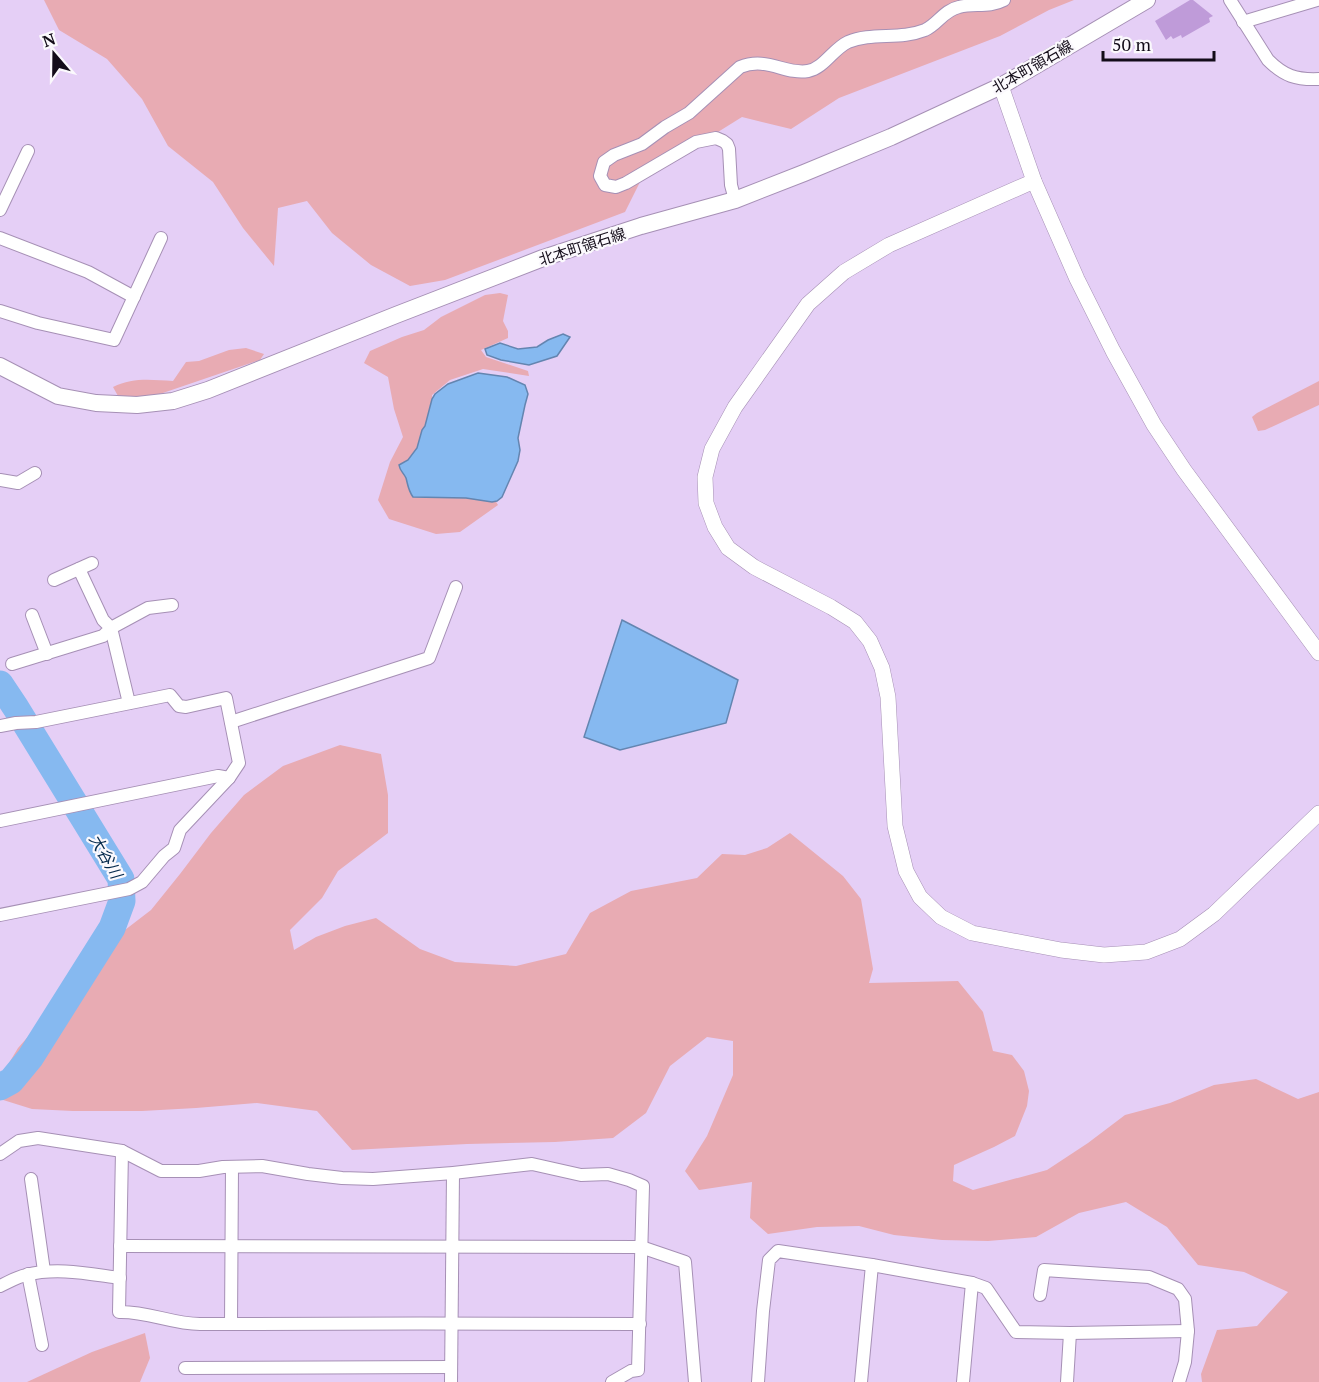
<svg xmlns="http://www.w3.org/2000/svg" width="1319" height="1382" font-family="'PT Serif','Noto Sans JP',serif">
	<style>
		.green { fill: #e8abb3 }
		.water { fill: #86b9f0; stroke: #6485b0; stroke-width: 1.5 }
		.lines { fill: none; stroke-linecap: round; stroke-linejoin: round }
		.river { stroke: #86b9f0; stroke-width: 27 }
		.building { fill: #bf9bd9 }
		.minor-casing { stroke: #a690b5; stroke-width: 14 }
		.tertiary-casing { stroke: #a690b5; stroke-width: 16 }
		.secondary-casing { stroke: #a690b5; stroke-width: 18 }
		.minor { stroke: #fff; stroke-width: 12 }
		.tertiary { stroke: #fff; stroke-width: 15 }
		.secondary { stroke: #fff; stroke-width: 16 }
		.labels { text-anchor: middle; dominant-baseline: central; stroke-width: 4.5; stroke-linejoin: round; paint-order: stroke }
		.street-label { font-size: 15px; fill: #130c19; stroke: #fbf9fd }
		.water-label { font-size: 16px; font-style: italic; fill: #052a4d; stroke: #fbf9fd }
	</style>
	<rect width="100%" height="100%" fill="#e5cff6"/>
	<g class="green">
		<path d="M44,0h1030l-25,10 -49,26 -161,62 -48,31 -49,-12 -101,63 -16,32 -180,68 -35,6 -39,-21 -39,-32 -25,-32 -29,7 -4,58 -31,-38 -30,-46 -45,-36 -26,-47 -35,-40 -48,-29z"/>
		<path d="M500,293l8,2 -5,26 5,10v7l-27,12 5,7 42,14 1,5 -46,-7 -33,11 -18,15v23l58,74 8,13 -38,27 -24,2 -47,-15 -11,-19 12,-38 13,-25 -9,-28 -6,-32 -24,-14 6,-12 32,-14 22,-7 17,-13 44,-22z"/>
		<path d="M246,348l18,6 -4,6 -106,36h-36l-5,-9c20,-10 39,-7 60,-6l13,-19 13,-1 30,-11z"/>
		<path d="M1319,381v24l-54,25 -7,1 -6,-14 5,-4z"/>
		<path d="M340,745l41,9 7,41v38l-50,38 -16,27 -32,32 4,20 22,-13 29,-11 31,-8 44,31 35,13 61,4 50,-12 24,-41 41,-22 66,-13 25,-24 23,1 22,-7 23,-15 53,43 18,23 12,70 -4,14 89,-2 25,31 10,39 19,4 12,16 5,20 -2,15 -12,30 -21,11 -40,18 -1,16 20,9 74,-20 41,-27 37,-28 45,-12 44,-18 42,-6 42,20 21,-7v290h-117l-1,-8 16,-44 40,-4 31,-34 -44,-20 -46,-7 -31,-38 -41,-25 -47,11 -43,24 -48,4 -46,-1 -48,-5 -35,-9 -42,1 -49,7 -18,-16 2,-36 -53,8 -14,-19 22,-35 26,-61v-34l-26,-4 -37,29 -24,47 -33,25 -58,4 -88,2 -115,6 -35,-39 -60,-8 -61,5 -54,3h-69l-41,-2 -32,-10v-21l18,-30 61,-69 29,-36 43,-33 29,-36 31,-41 33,-38 39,-29z"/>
		<path d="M145,1333l5,25 -10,24h-113l65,-30z"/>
	</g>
	<g class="water">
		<path d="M563,334l7,3 -13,19 -28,9 -28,-5 -14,-5 -2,-6 15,-6 18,6 19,-2 11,-7z"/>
		<path d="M478,373l29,4 18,8 3,9 -3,11 -7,33 2,12 -2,11 -16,36 -5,4 -5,1 -26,-4 -53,-1c-5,-7 -5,-12 -7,-19 -3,-6 -6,-7 -7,-13l9,-5 9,-12 5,-18 3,-4 7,-27 3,-5 13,-10z"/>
		<path d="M622,620l116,60 -12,43 -106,27 -36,-13z"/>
	</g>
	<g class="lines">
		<path class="river" d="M0,684l16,24 105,171 1,22 -10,27 -82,130 -19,23 -11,6"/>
	</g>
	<path class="building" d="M1190,0h3l20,16 -4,2 1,4 -28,16 -1,-3 -8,4 -2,-3 -5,4 -11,-19z"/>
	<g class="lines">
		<g class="minor-casing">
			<g id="minor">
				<path d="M1230,0l38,60c16,16 28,20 51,19"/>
				<path d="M1243,22l74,-22"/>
				<path d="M735,200l-4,-15 -2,-36 -2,-5 -4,-3 -7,-3 -20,4 -70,41 -10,4 -11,-2 -5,-9 4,-14 10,-7 28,-11 23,-17 24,-14 51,-46c27,-11 45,8 68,4 16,-3 25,-22 40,-29 24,-10 52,-2 77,-12 13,-6 19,-20 34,-23 15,-4 30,1 45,-7"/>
				<path d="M0,210l28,-59"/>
				<path d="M0,238l88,34 46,25"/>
				<path d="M0,311l38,12 76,17 47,-102"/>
				<path d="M0,480l18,3 17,-10"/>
				<path d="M54,580l38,-17"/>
				<path d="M32,615l15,39"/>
				<path d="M12,664l91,-28 8,-8 -8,-8 -24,-51"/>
				<path d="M129,703l-18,-75 37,-20 24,-3"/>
				<path d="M231,722l198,-64 27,-71"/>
				<path d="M0,726l16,-3 20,-1 134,-27 9,11 7,1 40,-9 13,65 -10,15 -49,52 -6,18 -10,8 -22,26 -13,7 -129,26"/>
				<path d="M0,821l218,-45 11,2"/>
				<path d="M122,1151l-3,161c28,-1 53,12 81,12 147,0 293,-1 440,0"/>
				<path d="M0,1154l19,-13 19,-3 84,13 39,20h38l24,-4 39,-1 46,8 34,4 31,1 80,-6 79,-9 49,11 27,-1 21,6 14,6 -5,184 -7,1 -19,11"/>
				<path d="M31,1179l13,92"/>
				<path d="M120,1246l521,1 44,15 10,120"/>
				<path d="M28,1274l14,71"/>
				<path d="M0,1286c9,-4 17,-9 26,-11 31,-8 63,-1 94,3"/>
				<path d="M1040,1295l4,-25 105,7 29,12 7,10 3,32 -3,31 -6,20"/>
				<path d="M231,1324l1,-157"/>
				<path d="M185,1368l266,-1"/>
				<path d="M451,1382l2,-209"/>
				<path d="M758,1382l5,-71 6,-51 9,-9 94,14 100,18 14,5 30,44 54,1 118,-2"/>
				<path d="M861,1382l11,-117"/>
				<path d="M963,1382l9,-99"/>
				<path d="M1067,1382l3,-49"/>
			</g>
		</g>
		<g class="tertiary-casing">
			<g id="tertiary">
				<path d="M1001,86l33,95 43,98 36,72 41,74 30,45 135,183"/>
				<path d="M1034,181l-145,64 -45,27 -36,32 -73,103 -23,42 -7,28 1,26 9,24 13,21 26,19 77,40 24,15 15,19 12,27 6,29 7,129 11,45 14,26 21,20 31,16 89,17 43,5 42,-3 34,-13 34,-25 105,-101"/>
			</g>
		</g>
		<g class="secondary-casing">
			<path id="secondary" d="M0,366l58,30 38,7 41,2 36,-4 35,-11 188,-75 147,-57 98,-32 94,-26 69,-27 87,-36 110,-51 146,-86"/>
		</g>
		<use href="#minor" class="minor"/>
		<use href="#tertiary" class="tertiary"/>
		<use href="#secondary" class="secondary"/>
	</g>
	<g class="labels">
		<g class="street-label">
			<text transform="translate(1032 66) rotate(-30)">北本町領石線</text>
			<text transform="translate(582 246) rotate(-18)">北本町領石線</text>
		</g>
		<g class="water-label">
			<text transform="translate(106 856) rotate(60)">大谷川</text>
		</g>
	</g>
	<g transform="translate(54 54) rotate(340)" stroke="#fbf9fd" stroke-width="4.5" paint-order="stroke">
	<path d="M0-4.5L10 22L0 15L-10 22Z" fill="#130c19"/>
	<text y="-9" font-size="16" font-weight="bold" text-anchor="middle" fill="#130c19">N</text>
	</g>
	<path d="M1103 51v9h111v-9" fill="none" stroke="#130c19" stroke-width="3"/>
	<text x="1112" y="51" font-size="18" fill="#130c19" stroke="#fbf9fd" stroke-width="4.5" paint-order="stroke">50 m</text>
</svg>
